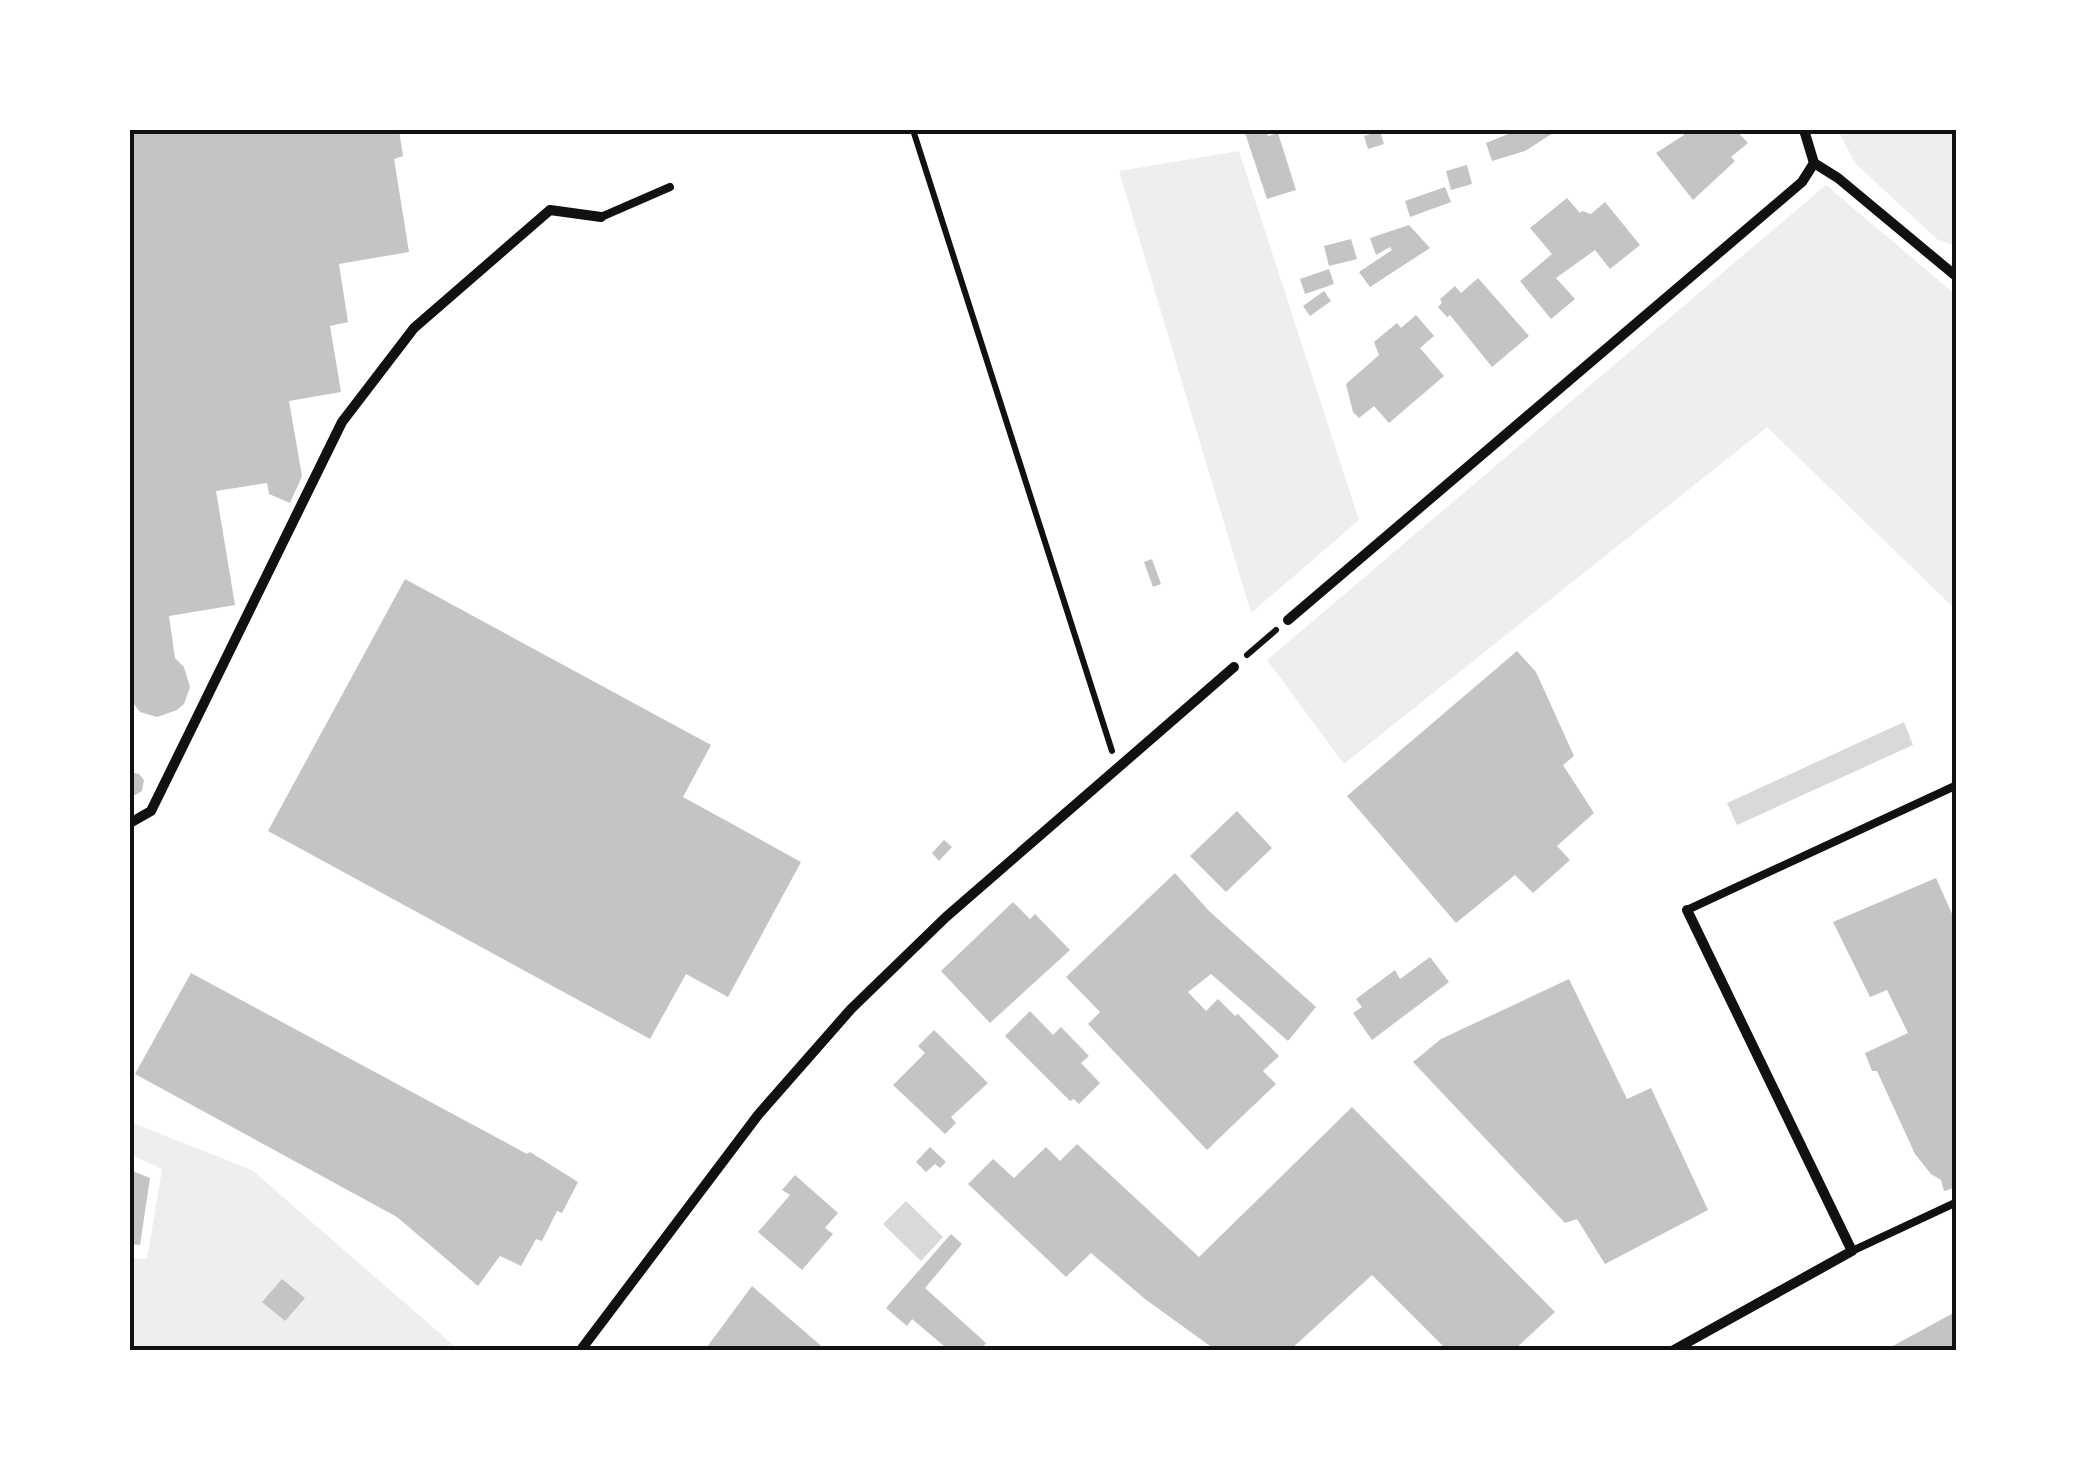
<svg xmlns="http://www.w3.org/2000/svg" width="2087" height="1481" font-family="Jost,sans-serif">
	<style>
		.green { fill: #eee }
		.water { fill: #d9d9d9 }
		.building { fill: #c4c4c4 }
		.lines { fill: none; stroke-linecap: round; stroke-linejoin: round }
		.path { stroke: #111; stroke-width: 6 }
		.service { stroke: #111; stroke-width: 8 }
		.minor { stroke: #111; stroke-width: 10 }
		.neatline { fill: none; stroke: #111; stroke-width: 4 }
	</style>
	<rect width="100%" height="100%" fill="#fff"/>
	<g class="green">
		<path d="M1838,130h119v116l-19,-6 -83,-77z"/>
		<path d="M1239,151l120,369 -108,93 -132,-442z"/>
		<path d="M1826,185l131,111v315l-190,-184 -423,337 -77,-104z"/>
		<path d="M130,1122l122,48 208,181h-330v-93l17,1 15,-90 -32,-15z"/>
	</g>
	<g class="water">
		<path d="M1904,722l9,23 -176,80 -10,-22z"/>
		<path d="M906,1201l37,36 -22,24 -38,-37z"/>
	</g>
	<g class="building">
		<path d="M130,130h269l4,26 -9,3 15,93 -70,12 9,58 -18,4 11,66 -52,9 13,75 -12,27 -21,-9 -2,-11 -51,8 19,114 -66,11 6,42 9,9 6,20 -6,17 -7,6 -20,7 -17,-5 -10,-13z"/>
		<path d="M1244,130h22l2,6 10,-3 18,57 -29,9z"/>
		<path d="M1518,130h40l-33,21 -33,10 -6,-18z"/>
		<path d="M1681,130h55l12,13 -17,14 4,4 -42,39 -37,-47 28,-18z"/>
		<path d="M1380,131l4,13 -16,5 -4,-13z"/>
		<path d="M1467,165l5,19 -21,6 -5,-19z"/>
		<path d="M1445,187l6,15 -41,15 -5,-16z"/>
		<path d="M1567,198l13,15 2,-2 9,3 14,-12 35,43 -30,24 -15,-19 -39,28 19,21 -24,20 -31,-38 32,-27 -22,-26z"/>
		<path d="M1409,225l21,23 -60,39 -11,-15 33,-22 -2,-3 -14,8 -6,-17z"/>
		<path d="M1351,239l6,20 -28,7 -5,-20z"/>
		<path d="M1329,269l5,15 -29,10 -5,-15z"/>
		<path d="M1478,278l51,58 -37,31 -42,-52 -3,2 -9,-10 4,-4 -2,-4 15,-13 6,7z"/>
		<path d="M1324,291l7,10 -21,15 -7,-10z"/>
		<path d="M1416,315l18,21 -14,12 24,28 -55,47 -15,-17 -15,12 -6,-6 -7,-28 33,-29 -5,-13 23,-19 4,5z"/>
		<path d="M1152,559l9,25 -8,3 -9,-25z"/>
		<path d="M405,579l306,166 -28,52 118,65 -73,135 -42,-23 -36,65 -382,-208z"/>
		<path d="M1517,651l19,21 38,84 -11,9 31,48 -37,33 13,14 -37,33 -18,-18 -59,48 -109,-127z"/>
		<path d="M130,772l9,2 5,6 -2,11 -7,4h-5z"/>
		<path d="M1237,811l35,37 -46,44 -36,-36z"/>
		<path d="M944,840l8,7 -13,14 -7,-8z"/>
		<path d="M1175,873l34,38 107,96 -28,34 -77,-67 -23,18 18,19 12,-12 17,17 3,-2 41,42 -16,15 13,13 -69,66 -119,-126 12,-12 -34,-35z"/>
		<path d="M1936,878l21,47v262l-13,4 -3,-11 -10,-6 -16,-20 -38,-83h-5l-7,-18 43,-20 -21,-43 -17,7 -37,-75z"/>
		<path d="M1013,902l17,17 5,-5 35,36 -80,73 -49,-52z"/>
		<path d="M1430,957l19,25 -77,58 -19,-27 9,-6 -6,-8 39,-29 5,9z"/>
		<path d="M191,973l336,181 3,-2 48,30 -16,31 -5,-2 -15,30 -6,-2 -15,27 -21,-10 -22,30 -81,-69 -262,-143z"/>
		<path d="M1569,979l58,120 24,-11 57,122 -103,54 -28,-45 -12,4 -152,-161 28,-23z"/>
		<path d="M1030,1011l23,24 8,-8 28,29 -8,7 19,20 -21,21 -5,-5 -4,2 -65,-65z"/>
		<path d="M934,1030l54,53 -37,34 5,6 -11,11 -52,-49 32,-32 -7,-7z"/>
		<path d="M1352,1107l203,205 -42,39h-65l-76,-76 -83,76h-72l-72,-52 -54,-46 -25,24 -98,-93 25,-25 21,19 32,-31 14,14 17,-17 122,113z"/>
		<path d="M930,1147l16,15 -6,6 -5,-4 -9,8 -10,-10z"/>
		<path d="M130,1170l20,8 -10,67 -10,-1z"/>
		<path d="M795,1175l43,38 -13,15 8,6 -31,36 -44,-38 32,-37 -8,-5z"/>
		<path d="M951,1234l11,10 -37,44 61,55 -6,8h-30l-38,-32 -5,7 -21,-18z"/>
		<path d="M282,1279l23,19 -20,23 -23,-19z"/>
		<path d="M752,1286l75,65h-123z"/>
		<path d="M1957,1311v40h-63l-3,-4z"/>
	</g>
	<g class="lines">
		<g class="path">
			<path d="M913,130l199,621"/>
			<path d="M1247,655l29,-25"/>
		</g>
		<g class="service">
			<path d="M601,217l69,-30"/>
			<path d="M1687,910l270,-125"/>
			<path d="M1852,1251l105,-49"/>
		</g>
		<g class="minor">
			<path d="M1804,130l10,33 24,15 119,99"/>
			<path d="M1288,620l514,-438 12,-19"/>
			<path d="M130,823l21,-12 191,-389 72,-94 136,-118 51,7"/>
			<path d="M580,1351l178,-236 93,-106 95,-92 288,-250"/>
			<path d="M1672,1351l180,-100 -165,-341"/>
		</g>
	</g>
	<rect width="2087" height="1481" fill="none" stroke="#ffffff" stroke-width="265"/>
	<rect x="132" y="132" width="1822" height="1216" class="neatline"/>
</svg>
